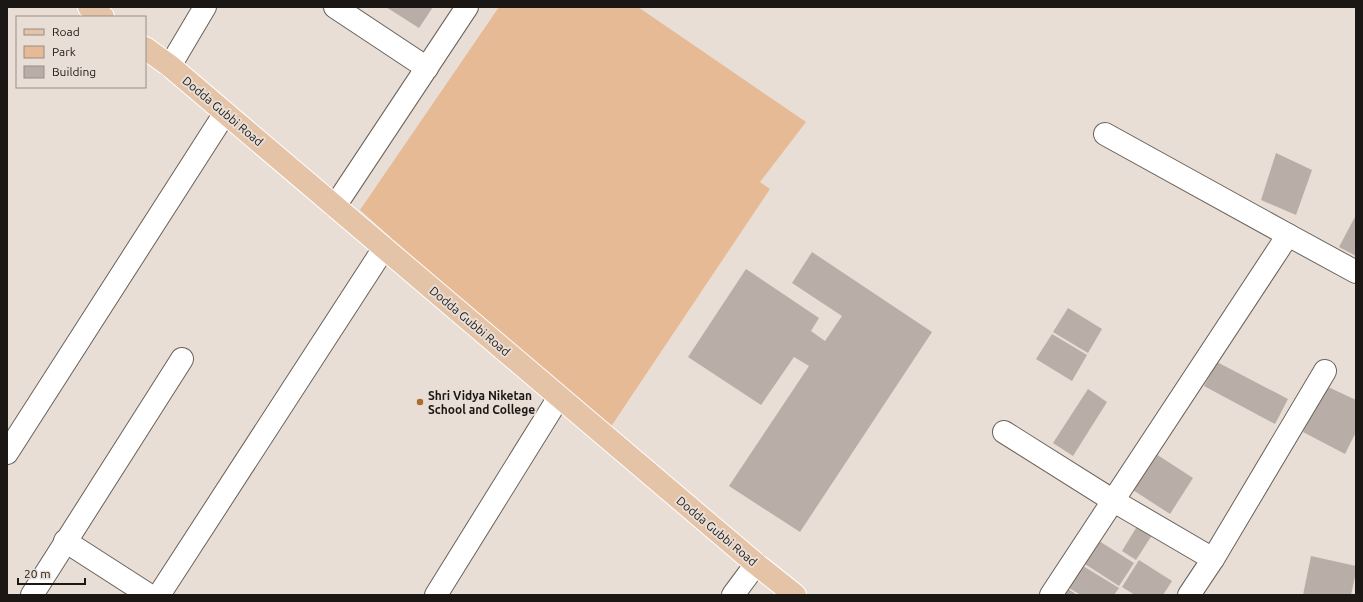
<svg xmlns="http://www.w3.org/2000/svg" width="1363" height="602" font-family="Ubuntu,sans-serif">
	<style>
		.green { fill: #e6ba95 }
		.building { fill: #b8aea7 }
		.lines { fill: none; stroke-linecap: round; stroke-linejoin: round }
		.minor-casing { stroke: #6a615a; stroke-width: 24 }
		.major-casing { stroke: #fff; stroke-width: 24 }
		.minor { stroke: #fff; stroke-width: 22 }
		.major { stroke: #e5c3a7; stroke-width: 22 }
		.poi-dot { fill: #aa6c31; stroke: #e8ded6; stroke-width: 1.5 }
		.labels { text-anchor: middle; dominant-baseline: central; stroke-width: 4; stroke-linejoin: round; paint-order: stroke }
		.street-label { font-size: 12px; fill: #1b1714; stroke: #e8ded6 }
		.poi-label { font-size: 12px; font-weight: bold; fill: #1b1714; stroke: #e8ded6; text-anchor: start }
	</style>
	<rect width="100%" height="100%" fill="#e8ded6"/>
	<path class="green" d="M499,7h139l168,115 -46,60 10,7 -162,242 -248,-221z"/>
	<g class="building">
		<path d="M386,7h47l-14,21z"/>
		<path d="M1276,153l36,17 -16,45 -35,-15z"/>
		<path d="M1356,215v41l-17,-9z"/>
		<path d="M812,252l120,80 -132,200 -71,-46 80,-120 -15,-9 -33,48 -73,-48 58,-88 73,49 -8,13 14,10 17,-25 -50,-33z"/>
		<path d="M1068,308l34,21 -14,24 -35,-21z"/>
		<path d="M1052,334l35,21 -15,26 -36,-22z"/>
		<path d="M1217,362l71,37 -13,25 -71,-38z"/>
		<path d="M1326,386l30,14v32l-11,22 -42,-22z"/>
		<path d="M1088,389l19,13 -34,54 -20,-13z"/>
		<path d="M1156,454l37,24 -23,36 -37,-24z"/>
		<path d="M1139,523l15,9 -18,28 -14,-9z"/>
		<path d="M1099,541l35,22 -15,23 -34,-22z"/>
		<path d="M1311,556l45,10v6l-5,23h-48z"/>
		<path d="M1139,560l33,21 -9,14h-28l-13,-8z"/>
		<path d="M1083,566l36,22 -5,7h-33l-12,-7z"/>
		<path d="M1067,588l10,7h-14z"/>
	</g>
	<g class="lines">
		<g class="minor-casing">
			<g id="minor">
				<path d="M335,7l92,61"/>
				<path d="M170,66l35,-59"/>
				<path d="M1105,134l183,101"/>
				<path d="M335,206l132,-199"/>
				<path d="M1004,432l108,68 101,59"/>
				<path d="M7,453l218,-340"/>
				<path d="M65,541l84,54"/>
				<path d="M32,595l150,-236"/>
				<path d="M159,595l225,-347"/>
				<path d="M436,595l123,-198"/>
				<path d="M733,595l23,-31"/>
				<path d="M1051,595l237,-360 68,37"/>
				<path d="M1189,595l24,-36 112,-188"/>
			</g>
		</g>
		<g class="major-casing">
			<g id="major">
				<path d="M89,7l14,10"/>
				<path d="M145,48l25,18 586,498 39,31"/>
			</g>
		</g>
		<use href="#minor" class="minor"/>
		<use href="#major" class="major"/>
	</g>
	<circle class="poi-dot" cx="420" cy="402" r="4"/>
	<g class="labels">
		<g class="street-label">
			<text transform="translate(223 111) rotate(40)">Dodda Gubbi Road</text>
			<text transform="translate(470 321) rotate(40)">Dodda Gubbi Road</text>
			<text transform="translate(717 531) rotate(40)">Dodda Gubbi Road</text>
		</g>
		<g class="poi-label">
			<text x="428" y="395">Shri Vidya Niketan<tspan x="428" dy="14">School and College</tspan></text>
		</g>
	</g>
	<rect width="1363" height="602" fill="none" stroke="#1b1714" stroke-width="16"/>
	<rect x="16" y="16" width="130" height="72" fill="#e8ded6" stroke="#968e88"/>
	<rect x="24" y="29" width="20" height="6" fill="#e5c3a7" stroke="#968e88"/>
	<text x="52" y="36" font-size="12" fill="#1b1714">Road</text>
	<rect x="24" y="46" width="20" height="12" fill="#e6ba95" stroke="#968e88"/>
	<text x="52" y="56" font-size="12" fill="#1b1714">Park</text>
	<rect x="24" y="66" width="20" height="12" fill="#b8aea7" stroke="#968e88"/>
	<text x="52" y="76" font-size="12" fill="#1b1714">Building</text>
	<path d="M18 578v6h67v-6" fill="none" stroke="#1b1714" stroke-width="2"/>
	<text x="24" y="578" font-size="12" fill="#1b1714" stroke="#e8ded6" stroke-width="3" paint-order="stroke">20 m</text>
</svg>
